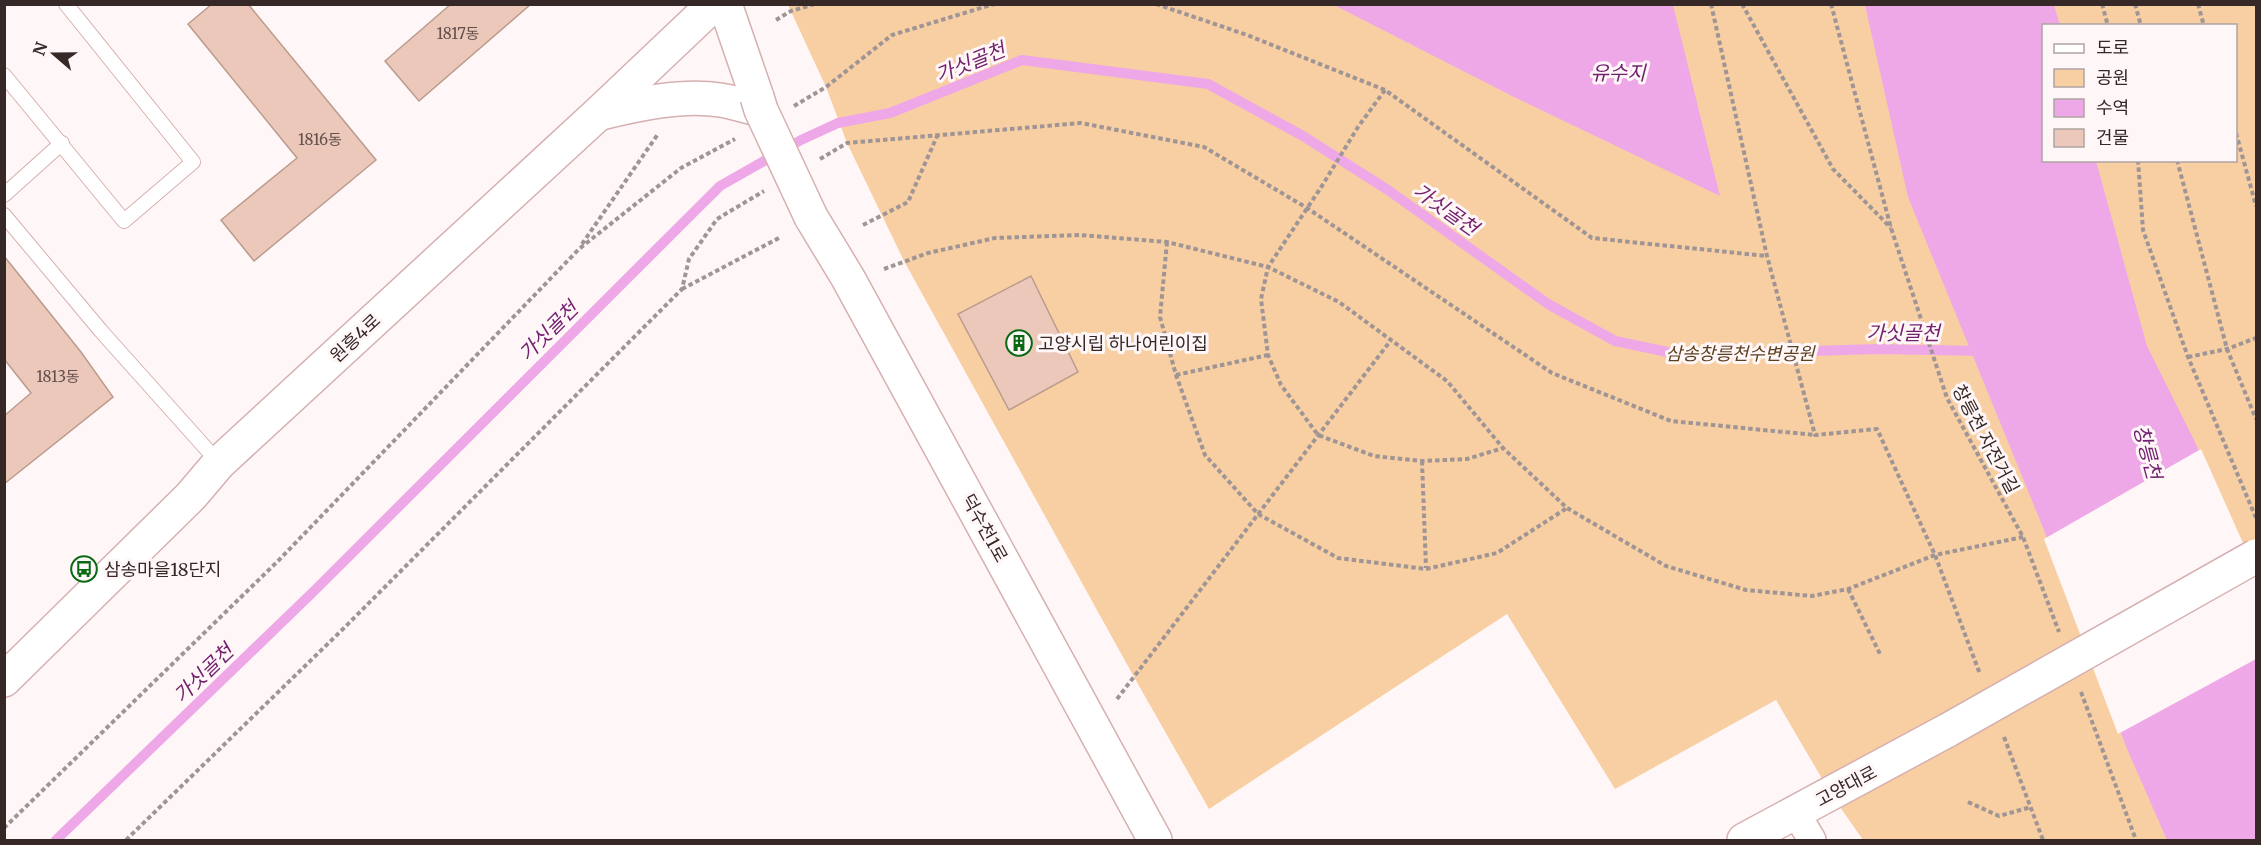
<svg xmlns="http://www.w3.org/2000/svg" width="2261" height="845" font-family="Merriweather,'Noto Sans KR',serif">
	<style>
		.green { fill: #f8cfa3; fill-rule: evenodd }
		.water { fill: #eea8e8 }
		.pier { fill: #fff7f7 }
		.lines { fill: none; stroke-linecap: round; stroke-linejoin: round }
		.stream { stroke: #eea8e8; stroke-width: 10 }
		.building { fill: #ebc8ba; stroke: #bb9b8d; stroke-width: 1.5 }
		.lane-casing { stroke: #d6b0b0; stroke-width: 16 }
		.street-casing { stroke: #d6b0b0; stroke-width: 30 }
		.secondary-casing { stroke: #d6b0b0; stroke-width: 36 }
		.primary-casing { stroke: #d6b0b0; stroke-width: 36 }
		.path { stroke: #a09595; stroke-width: 4; stroke-dasharray: 4.5 3; stroke-linecap: butt }
		.lane { stroke: #fff; stroke-width: 14 }
		.street { stroke: #fff; stroke-width: 27 }
		.secondary { stroke: #fff; stroke-width: 33 }
		.primary { stroke: #fff; stroke-width: 33 }
		.secondary-bridge-casing { stroke: #d6b0b0; stroke-width: 36; stroke-linecap: butt }
		.primary-bridge-casing { stroke: #d6b0b0; stroke-width: 36; stroke-linecap: butt }
		.secondary-bridge { stroke: #fff; stroke-width: 33 }
		.primary-bridge { stroke: #fff; stroke-width: 33 }
		.labels { text-anchor: middle; dominant-baseline: central; stroke-width: 6; stroke-linejoin: round; paint-order: stroke }
		.number-label { font-size: 15px; fill: #64504c }
		.street-label { font-size: 18px; fill: #372828; stroke: #fff7f7 }
		.poi-label { font-size: 18px; fill: #372828; stroke: #fff7f7; text-anchor: start }
		.park-label { font-size: 18px; font-style: italic; fill: #5b4021; stroke: #fff7f7 }
		.water-label { font-size: 20px; font-style: italic; fill: #72216f; stroke: #fff7f7 }
	</style>
	<rect width="100%" height="100%" fill="#fff7f7"/>
	<path class="green" d="M788,5h1468v835h-393l-32,-46 -55,-94 -161,89 -108,-175 -298,195 -75,-132 -230,-416 -57,-118 -21,-56zM2044,26h192v134h-192z"/>
	<g class="water">
		<path d="M1334,5h339l47,191 -206,-99z"/>
		<path d="M1865,5h189l6,20 -16,1v134l52,1 51,185 47,94 62,140v260h-89l-40,-91 -81,-214 -138,-338z"/>
	</g>
	<path class="pier" d="M2201,449l55,123v87l-138,75 -74,-195z"/>
	<g class="lines">
		<path class="stream" d="M56,840l256,-247 408,-407 81,-46 37,-17 52,-10 132,-53 186,24 95,52 85,54 160,114 67,37 67,14 196,-6 105,2"/>
	</g>
	<g class="building">
		<path d="M212,4h36l128,156 -122,101 -33,-41 76,-62 -109,-134z"/>
		<path d="M451,4h80l-112,97 -34,-40z"/>
		<path d="M4,256l77,96 32,45 -109,87v-68l27,-23 -27,-34z"/>
		<path d="M1031,276l47,96 -69,38 -51,-96z"/>
	</g>
	<g class="lines">
		<g class="lane-casing">
			<g id="lane">
				<path d="M4,75l120,146 69,-59 -127,-158"/>
				<path d="M4,195l58,-52"/>
				<path d="M4,215l97,116 118,132"/>
			</g>
		</g>
		<g class="street-casing">
			<path id="street" d="M1796,813l16,27"/>
		</g>
		<g class="secondary-casing">
			<g id="secondary">
				<path d="M725,4l32,93"/>
				<path d="M601,113c36,-9 82,-19 119,-13 14,2 28,7 41,10"/>
				<path d="M811,217l37,61 307,562"/>
				<path d="M4,680l187,-184 28,-33 380,-350 115,-109"/>
			</g>
		</g>
		<g class="primary-casing">
			<path id="primary" d="M1744,840l204,-110"/>
		</g>
		<g class="path">
			<path d="M1156,4l91,31 138,55 207,148 175,18"/>
			<path d="M1711,4l56,252 48,179 62,-6 58,126 45,119"/>
			<path d="M1742,4l91,165 58,59"/>
			<path d="M1831,4l60,224 56,170 76,139 36,95"/>
			<path d="M2102,4l6,22"/>
			<path d="M2135,4l6,22"/>
			<path d="M2198,4l6,22"/>
			<path d="M776,20l15,-9 24,-7"/>
			<path d="M1385,90l-27,37 -38,62 -52,78 -7,32 7,56 13,30 37,50 56,21 48,5 45,-2 36,-11"/>
			<path d="M794,106l32,-19 66,-52 102,-31"/>
			<path d="M2236,133l20,73"/>
			<path d="M820,159l27,-16 234,-20 123,24 103,61 245,165 119,48 144,14"/>
			<path d="M2138,160l5,70 45,127 68,161"/>
			<path d="M2177,160l50,189 29,70"/>
			<path d="M863,225l45,-23 30,-68"/>
			<path d="M1167,242l-7,75 16,58 29,80 53,59 80,44 88,11 71,-16 70,-45"/>
			<path d="M582,244l76,-110"/>
			<path d="M884,269l44,-16 67,-15 85,-3 87,7 101,25 71,35 108,79 56,67 64,60 99,58 80,24 66,6 36,-7 87,-34 88,-18"/>
			<path d="M682,289l97,-51"/>
			<path d="M2188,357l39,-8 29,-11"/>
			<path d="M1176,375l92,-20"/>
			<path d="M1422,461l4,107"/>
			<path d="M1848,589l33,67"/>
			<path d="M2081,692l55,148"/>
			<path d="M1117,699l274,-359"/>
			<path d="M2004,737l39,103"/>
			<path d="M1968,802l31,14 32,-9"/>
			<path d="M4,828l274,-267 301,-312 102,-81 54,-29"/>
			<path d="M126,840l216,-210 340,-341 7,-30 28,-40 47,-28"/>
		</g>
		<use href="#lane" class="lane"/>
		<use href="#street" class="street"/>
		<use href="#secondary" class="secondary"/>
		<use href="#primary" class="primary"/>
		<g class="secondary-bridge-casing">
			<path id="secondary-bridge" d="M757,97l4,13 50,107"/>
		</g>
		<g class="primary-bridge-casing">
			<path id="primary-bridge" d="M1948,730l308,-174"/>
		</g>
		<use href="#secondary-bridge" class="secondary-bridge"/>
		<use href="#primary-bridge" class="primary-bridge"/>
	</g>
	<defs>
		<g id="building-ring" transform="scale(1.35)"><circle r="9.5" fill="#fff7f7" stroke="#096913" stroke-width="1.5"/><path d="M-4-6H4V6H1V3H-1V6H-4ZM-2.5-4.3h1.7v1.8h-1.7ZM.8-4.3h1.7v1.8H.8ZM-2.5-1h1.7V.8h-1.7ZM.8-1h1.7V.8H.8Z" fill="#096913"/></g>
		<g id="bus-ring" transform="scale(1.35)"><circle r="9.5" fill="#fff7f7" stroke="#096913" stroke-width="1.5"/><path d="M-5-6H5V4H4V6H2V4H-2V6H-4V4H-5ZM-3.5-4V0h7V-4ZM-3.5 1.2v1.5H-2V1.2ZM2 1.2v1.5H3.5V1.2Z" fill="#096913"/></g>
	</defs>
	<g fill-rule="evenodd">
		<use href="#building-ring" x="1019" y="343"/>
		<use href="#bus-ring" x="84" y="569"/>
	</g>
	<g class="labels">
		<g class="number-label">
			<text x="458" y="33">1817동</text>
			<text x="320" y="139">1816동</text>
			<text x="58" y="376">1813동</text>
		</g>
		<g class="street-label">
			<text transform="translate(355 338) rotate(-43)">원흥4로</text>
			<text transform="translate(1986 439) rotate(62)">창릉천 자전거길</text>
			<text transform="translate(985 528) rotate(61)">덕수천1로</text>
			<text transform="translate(1846 786) rotate(-28)">고양대로</text>
		</g>
		<g class="poi-label">
			<text x="1038" y="343">고양시립 하나어린이집</text>
			<text x="104" y="569">삼송마을18단지</text>
		</g>
		<g class="park-label">
			<text x="1740" y="353">삼송창릉천수변공원</text>
		</g>
		<g class="water-label">
			<text transform="translate(970 62) rotate(-22)">가싯골천</text>
			<text x="1618" y="72">유수지</text>
			<text transform="translate(1446 209) rotate(35)">가싯골천</text>
			<text transform="translate(548 331) rotate(-45)">가싯골천</text>
			<text x="1903" y="332">가싯골천</text>
			<text transform="translate(2148 452) rotate(75)">창릉천</text>
			<text transform="translate(203 673) rotate(-44)">가싯골천</text>
		</g>
	</g>
	<rect width="2261" height="845" fill="none" stroke="#372828" stroke-width="12"/>
	<rect x="2042" y="24" width="195" height="138" fill="#fff7f7" stroke="#afa4a4" stroke-width="1.5"/>
	<rect x="2054" y="44" width="30" height="9" fill="#ffffff" stroke="#afa4a4" stroke-width="1.5"/>
	<text x="2096" y="54" font-size="18" fill="#372828">도로</text>
	<rect x="2054" y="69" width="30" height="18" fill="#f8cfa3" stroke="#afa4a4" stroke-width="1.5"/>
	<text x="2096" y="84" font-size="18" fill="#372828">공원</text>
	<rect x="2054" y="99" width="30" height="18" fill="#eea8e8" stroke="#afa4a4" stroke-width="1.5"/>
	<text x="2096" y="114" font-size="18" fill="#372828">수역</text>
	<rect x="2054" y="129" width="30" height="18" fill="#ebc8ba" stroke="#afa4a4" stroke-width="1.5"/>
	<text x="2096" y="144" font-size="18" fill="#372828">건물</text>
	<g transform="translate(54 54) rotate(290)" stroke="#fff7f7" stroke-width="4.5" paint-order="stroke">
	<path d="M0-4.5L10 22L0 15L-10 22Z" fill="#372828"/>
	<text y="-9" font-size="16" font-weight="bold" text-anchor="middle" fill="#372828">N</text>
	</g>
</svg>
